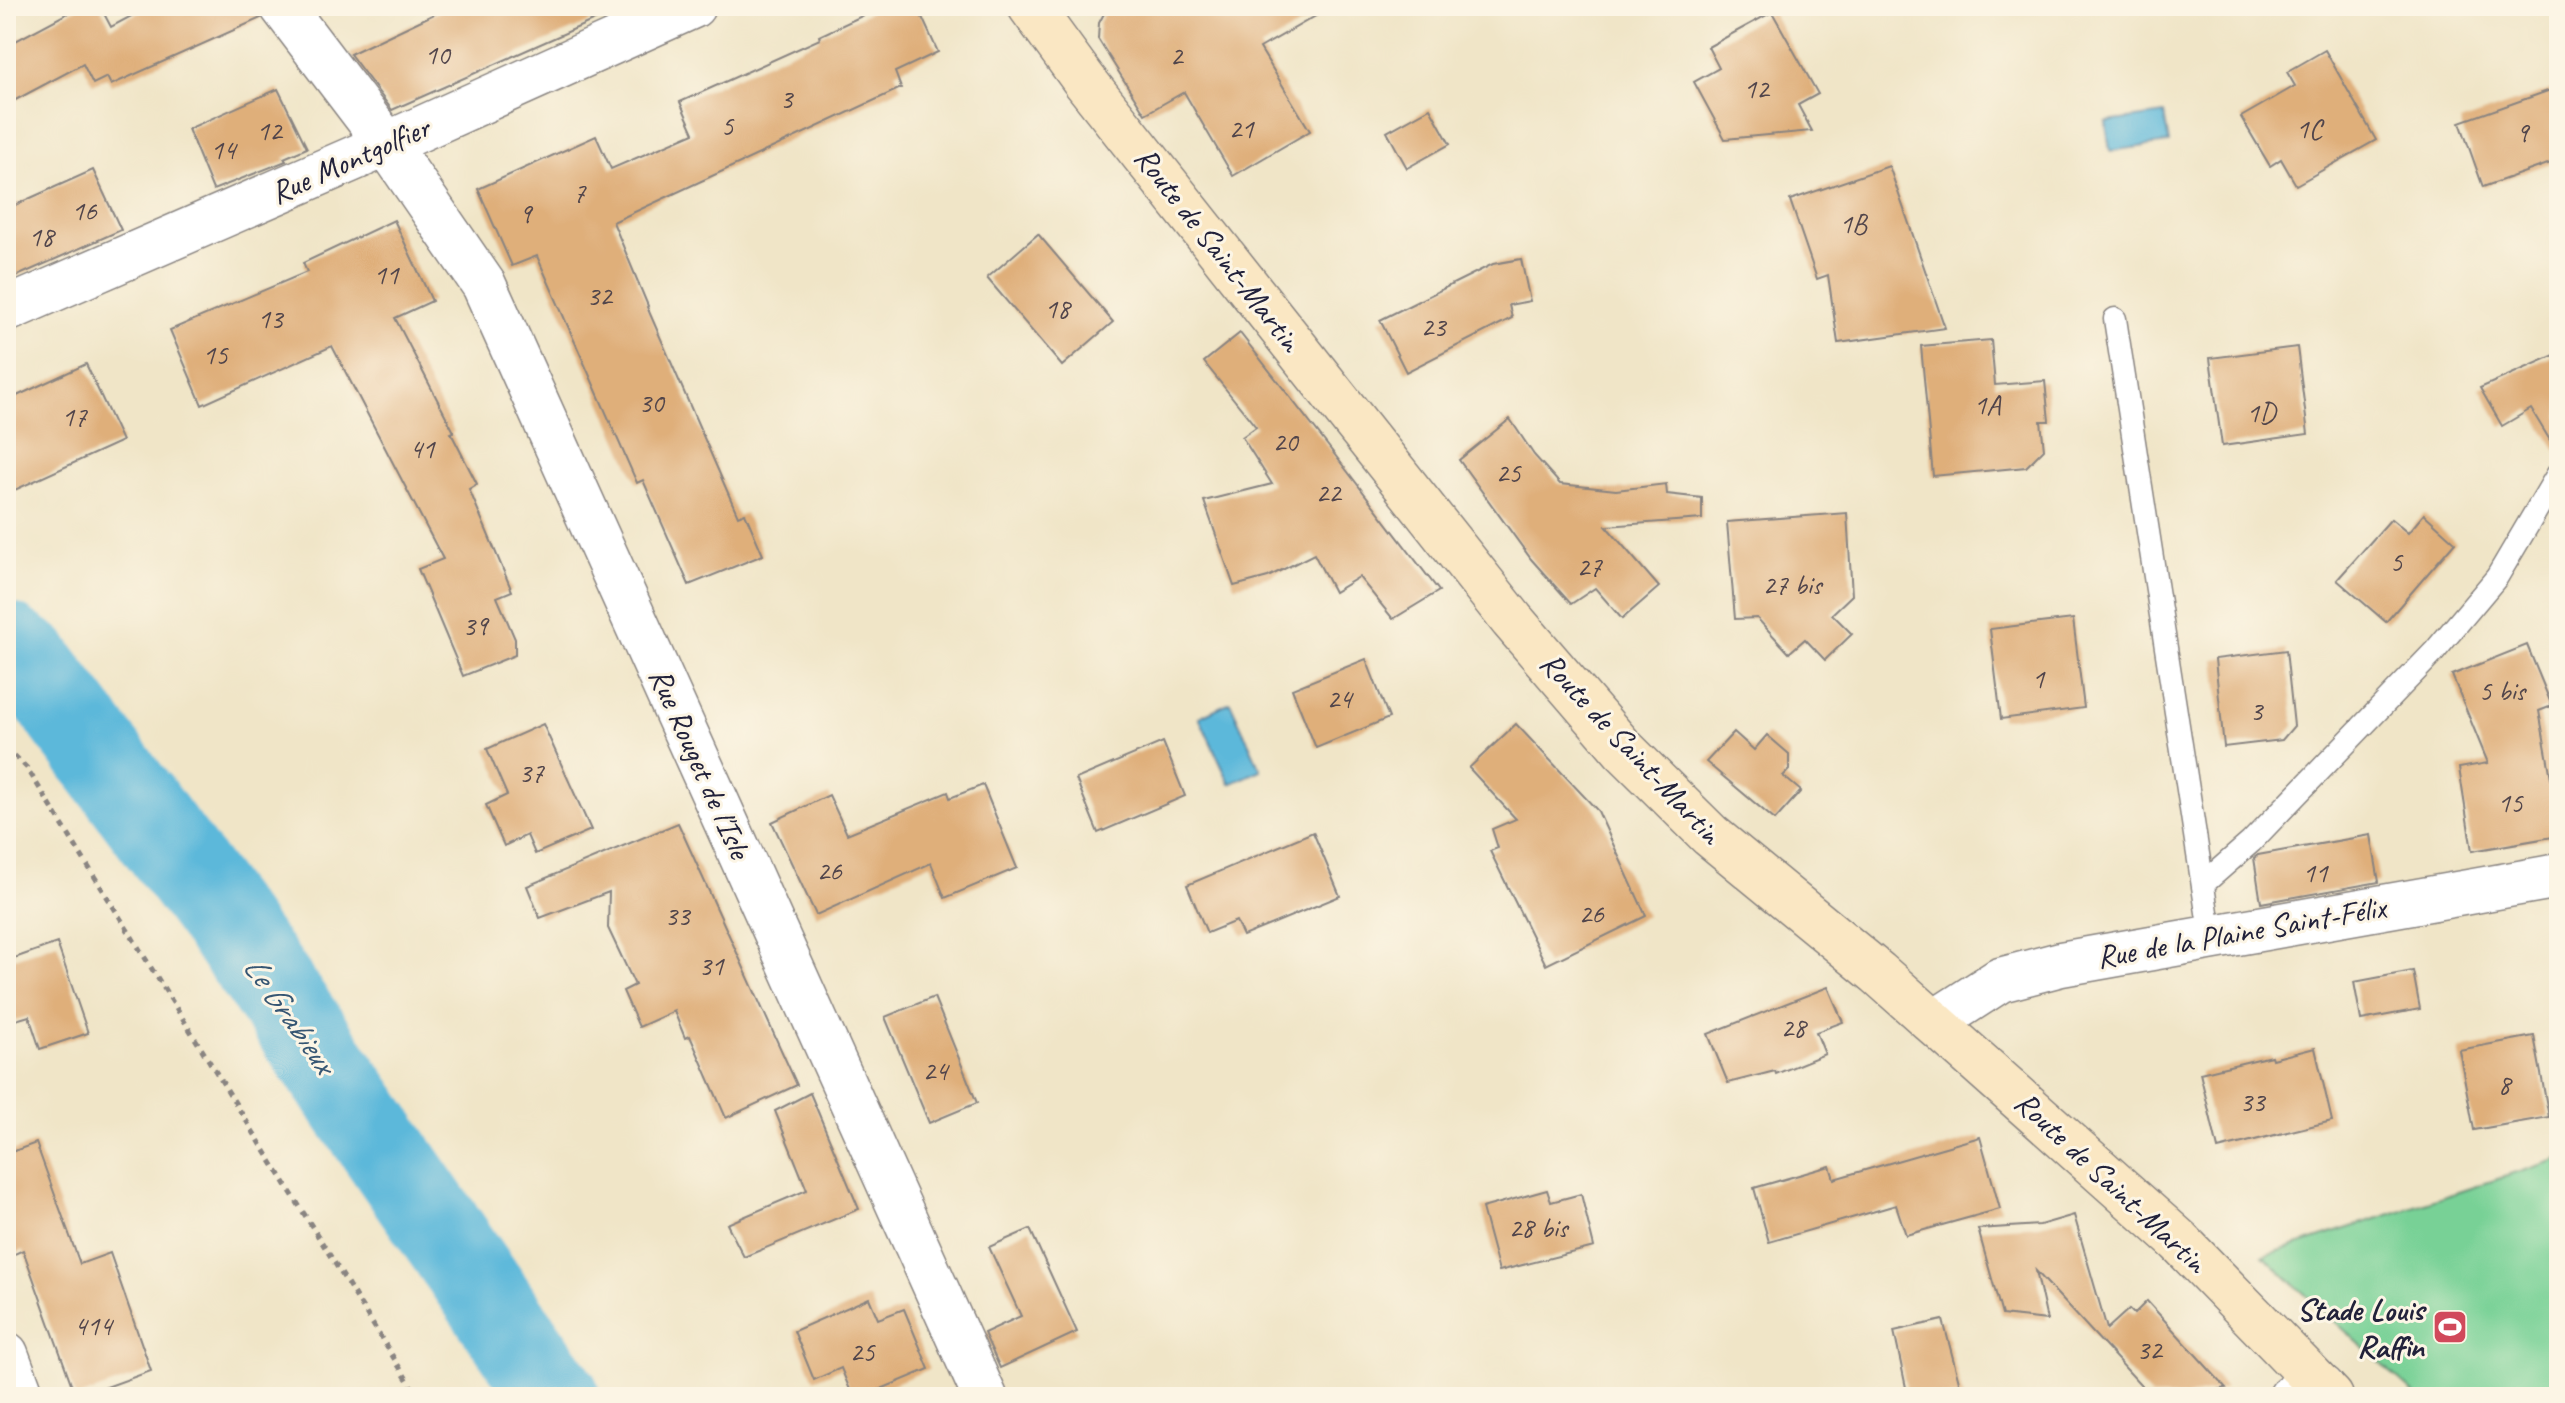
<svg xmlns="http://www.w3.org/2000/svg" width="2565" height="1403" font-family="Caveat,sans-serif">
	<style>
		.green { fill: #78d196; stroke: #4d7a68; stroke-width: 2 }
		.water { fill: #5cb8da; stroke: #3f6d8a; stroke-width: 2 }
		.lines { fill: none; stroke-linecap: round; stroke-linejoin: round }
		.river { stroke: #5cb8da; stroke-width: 88 }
		.building { fill: #dfaf7a }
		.lane-casing { stroke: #898481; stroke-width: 25 }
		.street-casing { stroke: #898481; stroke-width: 47 }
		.secondary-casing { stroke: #898481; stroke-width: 47 }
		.path { stroke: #898481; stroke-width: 5; stroke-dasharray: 6 6; stroke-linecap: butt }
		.lane { stroke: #fff; stroke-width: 22 }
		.street { stroke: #fff; stroke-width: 44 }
		.secondary { stroke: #fae7c3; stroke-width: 44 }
		.labels { text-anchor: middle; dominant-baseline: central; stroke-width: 6; stroke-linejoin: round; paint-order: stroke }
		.number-label { font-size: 28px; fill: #51454b }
		.street-label { font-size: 32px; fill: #22223b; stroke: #fcf5e5 }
		.poi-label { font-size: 32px; font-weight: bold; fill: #22223b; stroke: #fcf5e5; text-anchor: end }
		.water-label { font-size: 34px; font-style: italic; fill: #365673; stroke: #fcf5e5 }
	</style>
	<rect width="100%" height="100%" fill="#fcf5e5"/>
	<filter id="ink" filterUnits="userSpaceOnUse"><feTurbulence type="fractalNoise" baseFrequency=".0125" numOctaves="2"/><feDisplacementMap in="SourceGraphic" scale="16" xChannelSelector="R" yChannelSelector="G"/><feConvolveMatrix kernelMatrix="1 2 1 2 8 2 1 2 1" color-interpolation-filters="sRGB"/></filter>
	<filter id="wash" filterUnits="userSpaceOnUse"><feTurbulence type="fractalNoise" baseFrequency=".006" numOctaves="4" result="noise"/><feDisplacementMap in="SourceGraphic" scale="32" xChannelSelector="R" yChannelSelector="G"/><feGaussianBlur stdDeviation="1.8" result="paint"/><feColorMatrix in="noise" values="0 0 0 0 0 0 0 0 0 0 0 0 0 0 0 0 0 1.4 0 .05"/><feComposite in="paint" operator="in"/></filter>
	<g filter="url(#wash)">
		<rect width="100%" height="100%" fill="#f0e5c7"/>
		<path class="green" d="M2559,1159v238h-141l-155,-141z"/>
		<g class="water">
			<path d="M2164,114l5,29 -59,8 -4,-29z"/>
			<path d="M1230,702l31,68 -31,14 -31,-67z"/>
		</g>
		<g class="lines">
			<path class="river" d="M6,646l24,16 230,308 296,427"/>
		</g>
		<g id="blocks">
			<g class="building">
				<path d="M81,6h19l11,21 39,-21h108l3,12 -150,67 -4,-8 -14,7 -10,-20 -77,41v-59z"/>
				<path d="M451,6h175l-234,104 -42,-56z"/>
				<path d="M883,6h34l21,46 -43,20 6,16 -288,134 35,84 -1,1 91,209 7,-3 18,42 -74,30 -46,-105 -6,3 -100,-227 -25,10 -34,-77 118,-53 15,33 83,-36 -14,-31 140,-63 -1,-3z"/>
				<path d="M1108,6h225l-73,42 50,83 -77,45 -49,-84 -39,22 -47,-75 1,-16z"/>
				<path d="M1772,12l46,82 -20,11 14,26 -87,8 -31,-57 25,-14 -11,-21z"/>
				<path d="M2325,50l51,90 -80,45 -15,-26 -11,7 -29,-49 54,-31 -8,-14z"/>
				<path d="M2559,87v73l-76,27 -23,-65z"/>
				<path d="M278,89l29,59 -23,10 2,3 -73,29 -25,-61z"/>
				<path d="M1430,108l20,36 -43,24 -20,-36z"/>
				<path d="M1889,166l56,162 -107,15 -10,-68 -11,4 -27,-79z"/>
				<path d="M93,170l28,60 -115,51v-72z"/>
				<path d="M394,220l38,81 -37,17 59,114 -3,1 26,51 -8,5 43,102 -15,6 18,42v16l-52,21 -45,-107 25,-10 -111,-213 -130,59 -32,-75 137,-58 -4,-9z"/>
				<path d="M1038,234l75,88 -51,44 -75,-88z"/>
				<path d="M1521,259l9,42 -21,4 3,13 -106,54 -26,-52 113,-56z"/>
				<path d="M1240,333l88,113 111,145 -46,28 -34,-42 -25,15 -20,-38 -46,23 -34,9 -30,-85 68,-17 -30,-47 14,-10 -52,-65z"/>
				<path d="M1991,340l4,45 50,-4 4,40h-8l3,28 -18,18 -93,9 -12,-130z"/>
				<path d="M2297,347l11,87 -86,12 -12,-88z"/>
				<path d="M2559,353v102l-28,-46 -29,17 -22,-38z"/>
				<path d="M86,364l36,77 -116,53v-93z"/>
				<path d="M1510,419l24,36 26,29 56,6 50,-6 1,10 35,4v21l-96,7 53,61 -37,32 -27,-31 -24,16 -40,-45 -72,-99z"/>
				<path d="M1847,513l5,82 -20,19 20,20 -27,26 -20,-21 -16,14 -32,-35 -22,1 -8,-97z"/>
				<path d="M2424,514l31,28 -69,80 -49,-42 54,-61 17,14z"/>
				<path d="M2073,619l11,89 -83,11 -11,-90z"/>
				<path d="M2527,645l25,61 -13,5 20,111v14l-87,15 -13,-83 29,-5 -36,-88z"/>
				<path d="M2286,650l8,76 -12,14 -58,7 -9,-88z"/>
				<path d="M1366,659l23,59 -73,30 -24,-59z"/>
				<path d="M543,724l48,106 -56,24 -8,-19 -23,11 -18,-41 21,-10 -20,-46z"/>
				<path d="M1516,724l82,87 48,105 -100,49 -56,-114 8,-3 -6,-19 24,-10 -47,-51z"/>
				<path d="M1734,732l20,18 13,-15 22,19v16l-6,6 18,15 -26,29 -69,-58z"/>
				<path d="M1163,742l22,54 -87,37 -22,-54z"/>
				<path d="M983,785l34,83 -72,30 -14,-35 -115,52 -44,-93 57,-27 18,39 101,-42 2,6z"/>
				<path d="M678,823l119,262 -71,33 -36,-82 -5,2 -11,-27 -35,16 -16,-36 12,-6 -27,-57 1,-36 -69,26 -13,-32z"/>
				<path d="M1313,832l27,64 -97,40 -7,-15 -29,12 -20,-48z"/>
				<path d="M2371,835l8,47 -118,21 -7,-45 4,-3z"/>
				<path d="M57,943l31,90 -48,16 -11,-33 -23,7v-62z"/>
				<path d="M2413,971l7,38 -59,11 -7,-38z"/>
				<path d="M1828,987l15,35 -27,10 9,22 -49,20 -1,-3 -47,12 -20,-49z"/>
				<path d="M934,997l43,106 -48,20 -44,-106z"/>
				<path d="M2534,1036l15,81 -75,13 -15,-80z"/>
				<path d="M2315,1048l17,73 -114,28 -18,-76 71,-17 1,3z"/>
				<path d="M810,1093l49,116 -115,48 -17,-33 80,-34 -32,-79z"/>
				<path d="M1980,1137l20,72 -94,26 -10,-30 -127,37 -15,-54 76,-22 4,13z"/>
				<path d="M36,1143l44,121 30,-11 41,118 -72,26h-3l-53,-147 -17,8v-104z"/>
				<path d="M1547,1190l4,12 30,-8 13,53 -95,24 -17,-63z"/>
				<path d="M2074,1215l33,114 22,-20 5,5 13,-13 79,87 -41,9h-33l-116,-126 11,49 -45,-5 -24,-86 62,-4z"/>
				<path d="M1030,1229l47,103 -77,36 -16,-35 37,-17 -32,-69z"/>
				<path d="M869,1298l9,21 26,-10 25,60 -67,28h-9l-12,-29 -27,12 -20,-49z"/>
				<path d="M1943,1320l20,77h-55l-14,-66z"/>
			</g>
		</g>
	</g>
	<g filter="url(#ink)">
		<use href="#blocks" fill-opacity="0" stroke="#898481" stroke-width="2"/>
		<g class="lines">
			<g class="lane-casing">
				<g id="lane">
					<path d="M2115,319l96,619"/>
					<path d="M2203,884l48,-42 183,-190 63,-75 62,-105"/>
				</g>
			</g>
			<g class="street-casing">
				<g id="street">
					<path d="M282,6l105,138 97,141 501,1112"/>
					<path d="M6,310l381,-166 306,-138"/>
					<path d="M1935,1022l65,-42 61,-16 498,-88"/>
					<path d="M6,1354l16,43"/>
					<path d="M2291,1397l32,-9"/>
				</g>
			</g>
			<g class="secondary-casing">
				<path id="secondary" d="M1030,6l54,74 428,540 111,129 87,86 168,138 301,268 152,156"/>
			</g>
			<path class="path" d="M6,747l21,21 391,629"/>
			<use href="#lane" class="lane"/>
			<use href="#street" class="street"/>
			<use href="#secondary" class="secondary"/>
		</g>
	</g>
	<defs>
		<g id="stadium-square" transform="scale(1.8)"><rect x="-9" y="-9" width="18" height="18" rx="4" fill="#d1495b" stroke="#fcf5e5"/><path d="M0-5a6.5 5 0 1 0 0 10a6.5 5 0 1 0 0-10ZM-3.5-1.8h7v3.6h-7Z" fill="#fff"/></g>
	</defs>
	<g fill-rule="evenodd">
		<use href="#stadium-square" x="2450" y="1327"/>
	</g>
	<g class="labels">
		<g class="number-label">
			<text x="437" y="54">10</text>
			<text x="1176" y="55">2</text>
			<text x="1756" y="88">12</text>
			<text x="786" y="98">3</text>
			<text x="727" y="125">5</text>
			<text x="1241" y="128">21</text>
			<text x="2309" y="128">1C</text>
			<text x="269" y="130">12</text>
			<text x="2522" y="132">9</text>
			<text x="223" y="149">14</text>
			<text x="579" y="192">7</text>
			<text x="84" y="210">16</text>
			<text x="525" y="213">9</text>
			<text x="1853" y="223">1B</text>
			<text x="41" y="236">18</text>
			<text x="386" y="274">11</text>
			<text x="599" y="295">32</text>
			<text x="1057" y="308">18</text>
			<text x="270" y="318">13</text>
			<text x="1433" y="326">23</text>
			<text x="215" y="354">15</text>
			<text x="651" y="402">30</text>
			<text x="1987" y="404">1A</text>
			<text x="2261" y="412">1D</text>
			<text x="74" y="416">17</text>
			<text x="1285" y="441">20</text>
			<text x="422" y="448">41</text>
			<text x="1508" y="472">25</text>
			<text x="1328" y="492">22</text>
			<text x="2396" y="561">5</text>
			<text x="1589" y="566">27</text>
			<text x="1792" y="584">27 bis</text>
			<text x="475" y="625">39</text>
			<text x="2038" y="678">1</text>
			<text x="2502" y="690">5 bis</text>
			<text x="1339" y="698">24</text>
			<text x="2256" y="710">3</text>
			<text x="531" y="772">37</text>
			<text x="2510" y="802">15</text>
			<text x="829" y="870">26</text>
			<text x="2315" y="872">11</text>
			<text x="1591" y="913">26</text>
			<text x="677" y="915">33</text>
			<text x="711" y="965">31</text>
			<text x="1793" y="1027">28</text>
			<text x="935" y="1070">24</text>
			<text x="2504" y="1084">8</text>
			<text x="2252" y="1101">33</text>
			<text x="1538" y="1227">28 bis</text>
			<text x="93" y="1325">414</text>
			<text x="2149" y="1349">32</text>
			<text x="862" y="1351">25</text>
		</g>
		<g class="street-label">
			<text transform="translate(350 160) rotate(-24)">Rue Montgolfier</text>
			<text transform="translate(1218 249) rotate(52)">Route de Saint-Martin</text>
			<text transform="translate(1631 748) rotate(47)">Route de Saint-Martin</text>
			<text transform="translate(700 763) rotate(66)">Rue Rouget de l'Isle</text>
			<text transform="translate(2241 932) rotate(-10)">Rue de la Plaine Saint-Félix</text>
			<text transform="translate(2111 1182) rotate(43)">Route de Saint-Martin</text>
		</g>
		<g class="poi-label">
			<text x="2424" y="1309">Stade Louis<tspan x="2424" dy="37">Raffin</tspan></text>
		</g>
		<g class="water-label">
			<text transform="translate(290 1014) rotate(55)">Le Grabieux</text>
		</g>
	</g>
	<rect width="2565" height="1403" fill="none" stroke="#fcf5e5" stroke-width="32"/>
</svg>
